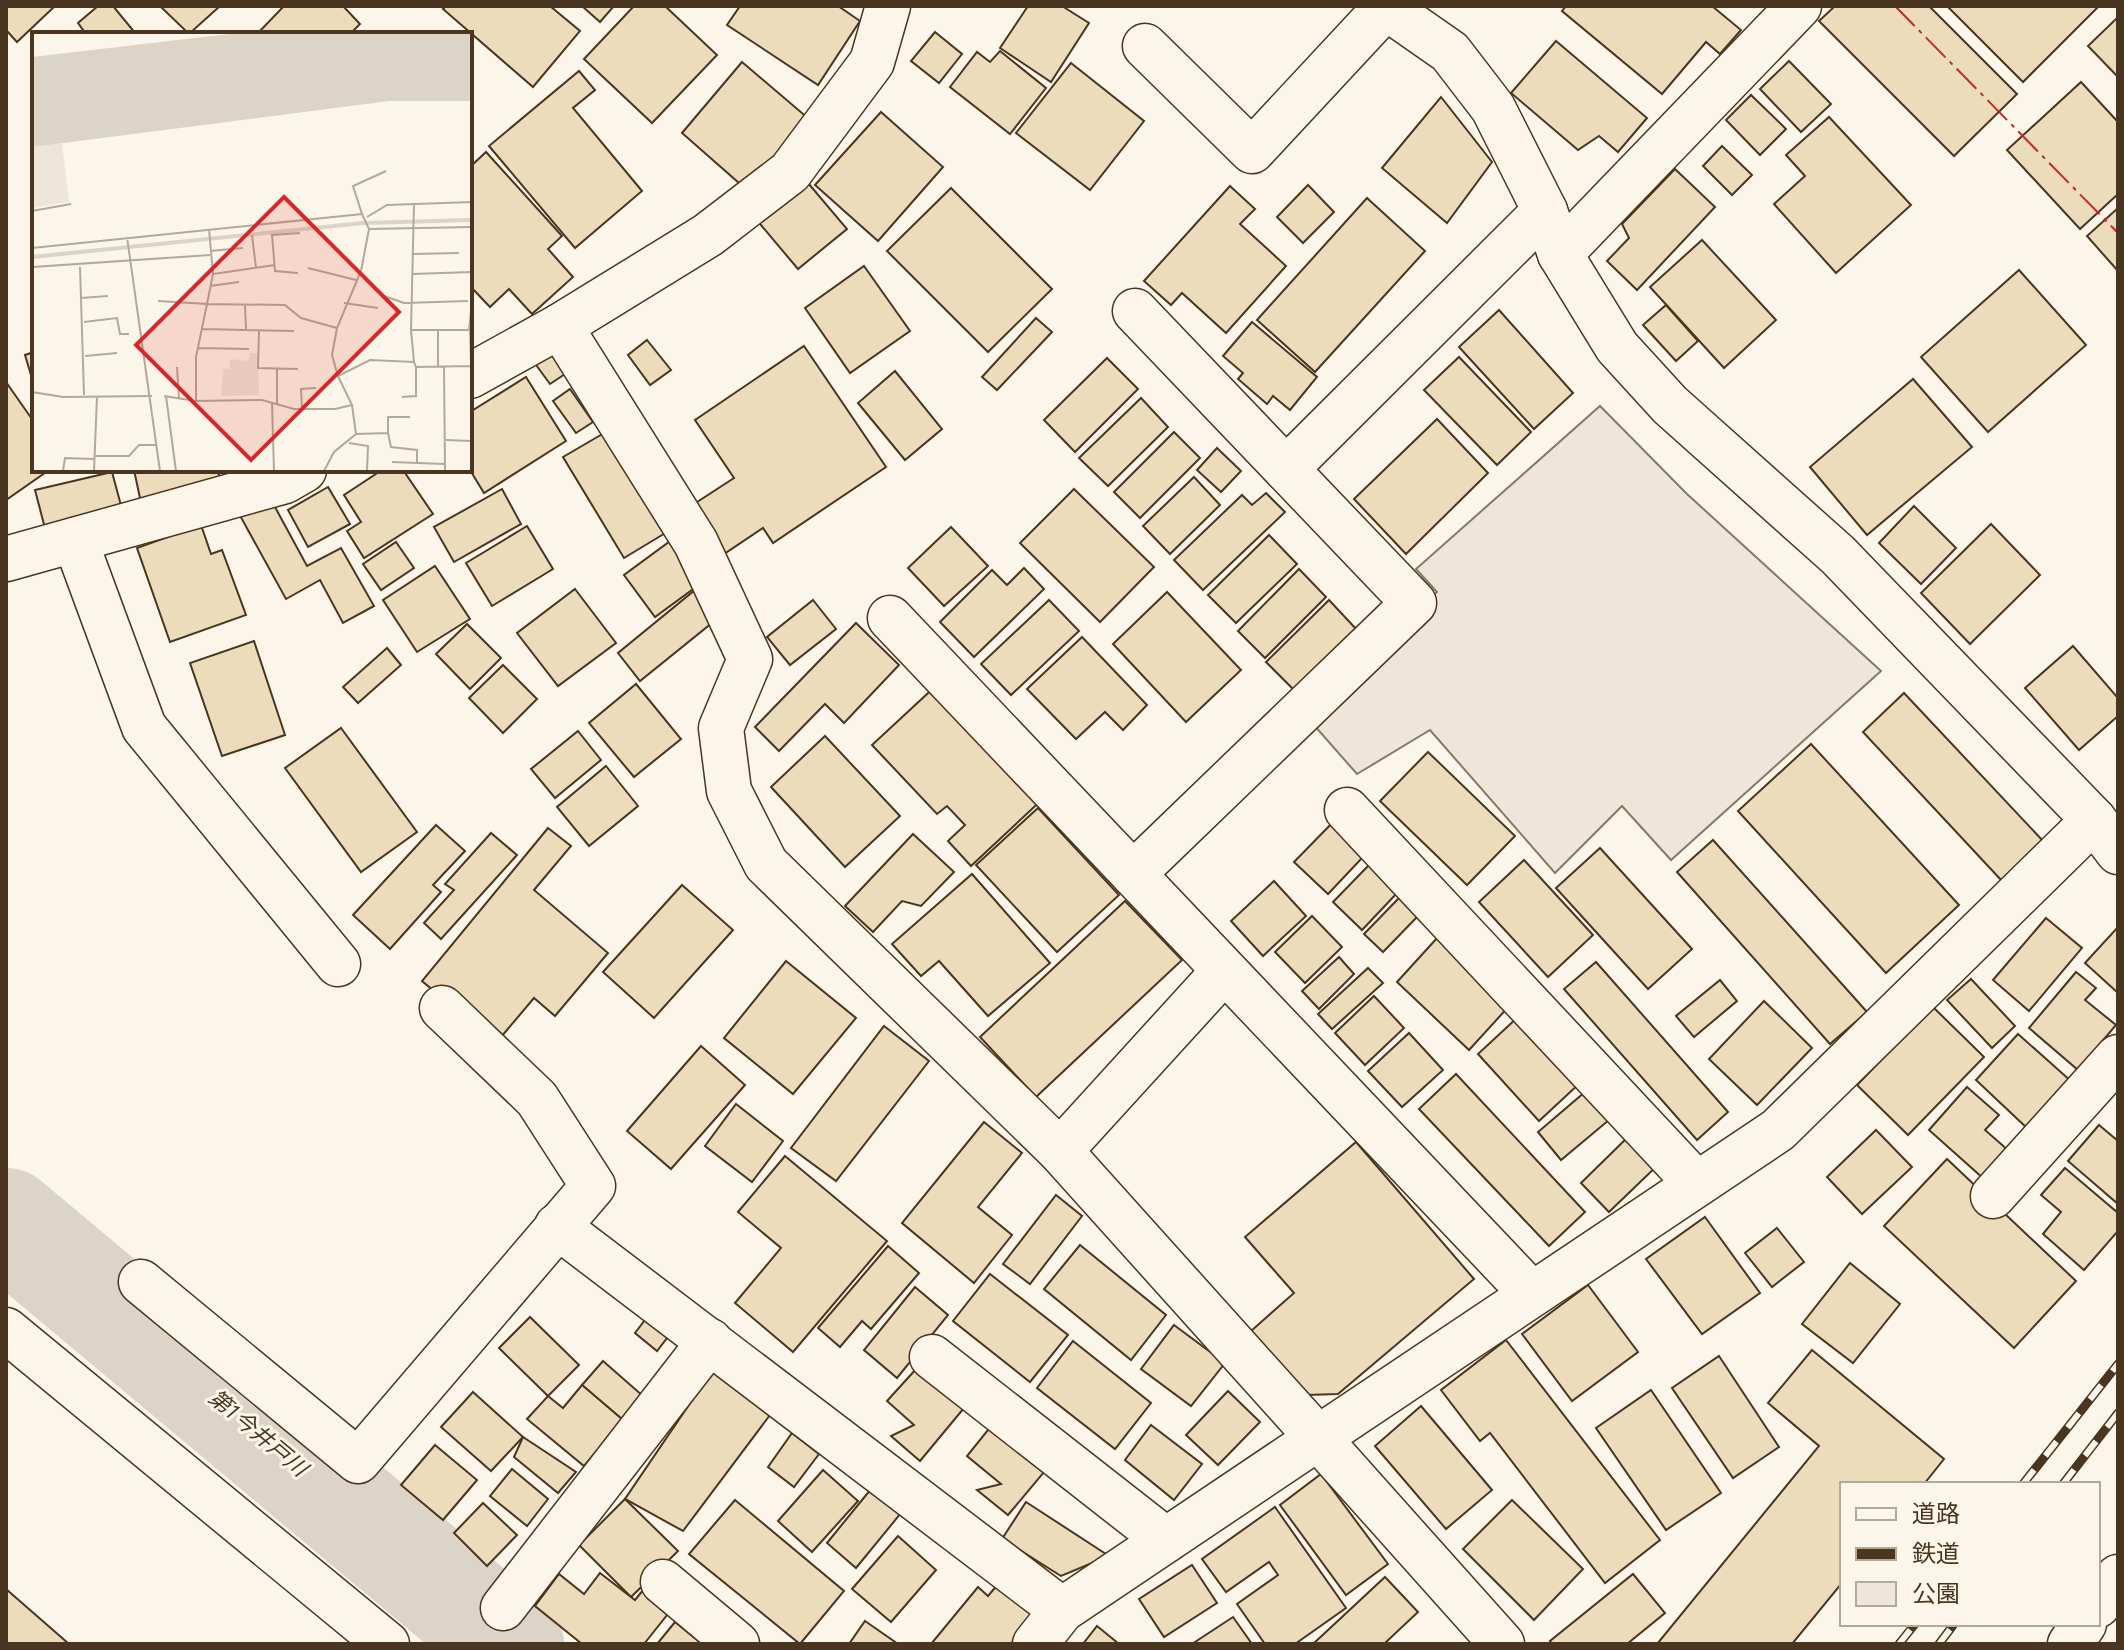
<svg xmlns="http://www.w3.org/2000/svg" width="2124" height="1650" font-family="'Roboto Condensed','Noto Sans JP',sans-serif">
	<style>
		.green { fill: #ede6d9; stroke: #887966; stroke-width: 2 }
		.lines { fill: none; stroke-linecap: round; stroke-linejoin: round }
		.river { stroke: #dcd4c6; stroke-width: 108 }
		.building { fill: #ecdcbc; stroke: #4a3520; stroke-width: 2 }
		.street-casing { stroke: #4a3520; stroke-width: 47 }
		.secondary-casing { stroke: #4a3520; stroke-width: 47 }
		.street { stroke: #fbf6e9; stroke-width: 44 }
		.secondary { stroke: #fbf6e9; stroke-width: 44 }
		.rail-casing { stroke: #4a3520; stroke-width: 9 }
		.rail { stroke: #fbf6e9; stroke-width: 6; stroke-dasharray: 18; stroke-linecap: butt }
		.power { stroke: #c62828; stroke-width: 2; stroke-dasharray: 28 6 4 6; stroke-linecap: butt }
		.labels { text-anchor: middle; dominant-baseline: central; stroke-width: 6; stroke-linejoin: round; paint-order: stroke }
		.water-label { font-size: 22px; font-style: italic; fill: #4a3520; stroke: #fbf6e9 }
		.inset-river { fill: none; stroke: #dcd4c6; stroke-width: 4 }
		.inset-road { fill: none; stroke: #b4a999; stroke-width: 2 }
		.view { fill: #d62828; fill-opacity: 0.15; stroke: #d62828; stroke-width: 4 }
		.inset-edge { fill: none; stroke: #4a3520; stroke-width: 4 }
	</style>
	<rect width="100%" height="100%" fill="#fbf6e9"/>
	<path class="green" d="M1600,406l87,88 194,177 -210,189 -49,-54 -67,67 -125,-143 -73,44 -51,-58 131,-124 -21,-23z"/>
	<g class="lines">
		<path class="river" d="M6,1222l504,422"/>
	</g>
	<g class="building">
		<path d="M6,6h49l-38,36 -11,-12z"/>
		<path d="M98,6h15l23,28h-50l-8,-11z"/>
		<path d="M160,6h60l-31,28z"/>
		<path d="M284,6h59l17,18 -10,10h-93z"/>
		<path d="M446,6h104l30,25 -47,56 -90,-78z"/>
		<path d="M582,6h32l-14,16z"/>
		<path d="M634,6h31l52,49 -65,68 -68,-64z"/>
		<path d="M740,6h98l22,15 -42,64 -91,-60z"/>
		<path d="M1028,6h34l27,17 -38,59 -51,-34z"/>
		<path d="M1566,6h146l29,24 -21,24 -14,-12 -44,52 -100,-83z"/>
		<path d="M1835,6h94l88,88 -63,62 -135,-135z"/>
		<path d="M1947,6h148l2,2 -74,74z"/>
		<path d="M2118,17v60l-30,-31z"/>
		<path d="M935,32l27,22 -23,29 -28,-22z"/>
		<path d="M1556,41l91,77 -29,34 -19,-16 -21,14 -67,-57z"/>
		<path d="M1000,51l46,37 -36,46 -60,-47 27,-35 13,10z"/>
		<path d="M1789,61l42,43 -30,28 -41,-43z"/>
		<path d="M742,62l67,57 -62,71 -65,-57z"/>
		<path d="M1071,63l73,58 -54,69 -74,-57z"/>
		<path d="M579,71l16,19 -22,18 69,83 -67,57 -86,-102z"/>
		<path d="M2081,82l37,40v72l-38,35 -73,-79z"/>
		<path d="M1751,95l35,34 -26,26 -34,-35z"/>
		<path d="M1441,97l51,65 -45,61 -65,-55z"/>
		<path d="M881,112l62,55 -65,74 -63,-56z"/>
		<path d="M1829,117l82,88 -75,68 -62,-69 31,-28 -19,-21z"/>
		<path d="M1722,146l30,29 -20,20 -29,-29z"/>
		<path d="M486,152l76,84 -14,13 25,28 -41,37 -23,-25 -19,18 -20,-21v-119z"/>
		<path d="M1675,169l40,38 -78,83 -30,-29 22,-23 -7,-14z"/>
		<path d="M803,177l44,52 -49,40 -43,-51z"/>
		<path d="M1308,185l26,27 -31,31 -26,-26z"/>
		<path d="M1230,186l25,23 -15,15 46,42 -60,67 -44,-40 -11,12 -27,-24z"/>
		<path d="M951,188l101,101 -64,63 -101,-101z"/>
		<path d="M1367,198l58,53 -110,121 -58,-52z"/>
		<path d="M2118,208v63l-31,-35z"/>
		<path d="M1702,240l74,80 -52,48 -74,-81z"/>
		<path d="M864,266l46,65 -60,42 -45,-65z"/>
		<path d="M2019,270l67,75 -98,87 -67,-75z"/>
		<path d="M1666,305l32,36 -22,20 -33,-36z"/>
		<path d="M1499,310l74,83 -39,36 -75,-82z"/>
		<path d="M1036,318l16,14 -55,58 -15,-13z"/>
		<path d="M1252,322l65,55 -27,33 -17,-14 -6,8 -29,-25 5,-6 -20,-17z"/>
		<path d="M647,340l24,30 -21,15 -22,-30z"/>
		<path d="M556,341l18,27 -24,16 -19,-26z"/>
		<path d="M804,346l82,121 -113,76 -10,-15 -39,26 -33,-48 43,-28 -39,-58z"/>
		<path d="M34,352v33l-9,-30z"/>
		<path d="M1459,357l72,75 -34,33 -73,-75z"/>
		<path d="M1107,358l31,31 -63,63 -31,-32z"/>
		<path d="M895,371l47,58 -37,31 -47,-57z"/>
		<path d="M526,377l40,64 -82,52 -14,-23v-58z"/>
		<path d="M1913,379l59,68 -105,88 -57,-68z"/>
		<path d="M6,382l28,40v48h15l-43,30z"/>
		<path d="M570,389l23,33 -17,11 -23,-32z"/>
		<path d="M1141,398l27,29 -60,59 -29,-28z"/>
		<path d="M1437,419l51,54 -82,81 -52,-55z"/>
		<path d="M611,429l61,100 -48,29 -61,-101z"/>
		<path d="M1174,432l26,26 -60,60 -26,-26z"/>
		<path d="M1217,448l24,23 -20,21 -24,-22z"/>
		<path d="M134,470h84l5,25 -80,17z"/>
		<path d="M382,470h21l30,44 -69,44 -17,-27 14,-9 -17,-27z"/>
		<path d="M112,472l10,37 -75,27 -12,-46z"/>
		<path d="M1194,477l26,28 -50,49 -27,-28z"/>
		<path d="M328,487l22,37 -42,23 -20,-37z"/>
		<path d="M502,489l19,35 -67,38 -20,-35z"/>
		<path d="M1074,489l80,78 -54,55 -80,-79z"/>
		<path d="M1266,493l19,19 -82,78 -29,-30 68,-65 10,10z"/>
		<path d="M269,496l38,70 34,-18 33,58 -31,17 -23,-43 -34,19 -48,-87z"/>
		<path d="M1914,506l42,42 -35,36 -42,-41z"/>
		<path d="M1991,524l49,51 -70,69 -49,-51z"/>
		<path d="M201,525l10,29 11,-4 24,65 -76,27 -33,-94z"/>
		<path d="M527,526l26,43 -61,37 -26,-43z"/>
		<path d="M951,527l37,39 -44,40 -36,-38z"/>
		<path d="M1269,535l28,29 -61,59 -28,-28z"/>
		<path d="M673,539l31,42 -49,36 -31,-42z"/>
		<path d="M396,542l18,26 -33,22 -18,-26z"/>
		<path d="M435,566l35,53 -53,33 -34,-52z"/>
		<path d="M1024,568l20,21 -70,68 -34,-35 52,-52 15,15z"/>
		<path d="M1299,569l27,28 -61,61 -27,-27z"/>
		<path d="M575,589l41,54 -58,43 -41,-53z"/>
		<path d="M695,590l23,28 -78,63 -22,-28z"/>
		<path d="M1167,592l74,78 -55,52 -73,-78z"/>
		<path d="M813,600l23,29 -46,36 -23,-28z"/>
		<path d="M1049,600l30,31 -68,64 -30,-31z"/>
		<path d="M1329,600l29,31 -62,61 -30,-30z"/>
		<path d="M856,623l43,42 -55,58 -19,-19 -46,47 -24,-24z"/>
		<path d="M467,624l34,34 -31,31 -34,-35z"/>
		<path d="M1082,637l65,68 -24,25 -18,-18 -29,27 -49,-50z"/>
		<path d="M254,641l31,94 -63,21 -32,-93z"/>
		<path d="M2073,646l45,52v18l-39,34 -54,-62z"/>
		<path d="M387,648l14,17 -43,38 -15,-16z"/>
		<path d="M503,665l34,34 -34,34 -34,-35z"/>
		<path d="M940,682l107,113 -76,71 -23,-25 17,-16 -18,-19 -10,8 -65,-69z"/>
		<path d="M636,684l45,55 -47,38 -45,-54z"/>
		<path d="M1904,693l140,149 -42,39 -139,-149z"/>
		<path d="M341,728l76,104 -56,40 -76,-104z"/>
		<path d="M578,731l23,29 -46,38 -24,-29z"/>
		<path d="M825,736l75,80 -55,51 -74,-80z"/>
		<path d="M1811,744l148,161 -73,68 -148,-162z"/>
		<path d="M1428,752l87,84 -48,49 -87,-84z"/>
		<path d="M606,766l32,40 -49,40 -32,-39z"/>
		<path d="M1038,808l81,87 -62,57 -81,-87z"/>
		<path d="M1339,816l21,19 -10,11 12,12 -34,36 -34,-32z"/>
		<path d="M436,825l29,26 -32,34 8,7 -51,57 -37,-34z"/>
		<path d="M548,828l23,18 -37,44 74,63 -53,63 -21,-18 -38,45 -74,-62z"/>
		<path d="M491,833l26,22 -76,84 -17,-16 30,-33 -9,-6z"/>
		<path d="M913,834l41,38 -33,34 -19,-5 -29,31 -28,-26z"/>
		<path d="M1713,840l154,172 -37,32 -153,-172z"/>
		<path d="M1600,848l92,101 -44,40 -92,-101z"/>
		<path d="M1524,860l69,75 -45,42 -69,-75z"/>
		<path d="M1370,864l28,28 -36,38 -29,-28z"/>
		<path d="M972,874l78,89 -62,53 -49,-55 -18,15 -29,-32z"/>
		<path d="M1274,881l32,35 -43,40 -32,-35z"/>
		<path d="M682,885l51,45 -79,88 -51,-46z"/>
		<path d="M1400,897l19,18 -36,37 -19,-18z"/>
		<path d="M1125,901l57,59 -146,137 -56,-60z"/>
		<path d="M1312,916l30,31 -37,36 -30,-31z"/>
		<path d="M2046,918l36,30 -53,63 -36,-31z"/>
		<path d="M2118,927v66l-33,-30z"/>
		<path d="M1438,937l73,67 -42,46 -72,-68z"/>
		<path d="M1339,957l15,17 -35,35 -17,-18z"/>
		<path d="M786,961l70,57 -63,76 -69,-56z"/>
		<path d="M1596,962l132,150 -31,28 -133,-151z"/>
		<path d="M1368,968l15,15 -51,46 -14,-15z"/>
		<path d="M2076,972l20,16 -11,12 31,25 -38,45 -49,-42z"/>
		<path d="M1971,979l44,47 -23,22 -45,-48z"/>
		<path d="M1720,980l17,21 -43,36 -18,-21z"/>
		<path d="M1374,996l30,32 -39,37 -30,-32z"/>
		<path d="M1764,1001l48,47 -55,57 -48,-46z"/>
		<path d="M1933,1007l51,50 -76,78 -51,-50z"/>
		<path d="M1519,1016l61,67 -41,38 -61,-67z"/>
		<path d="M884,1026l45,35 -93,120 -45,-33z"/>
		<path d="M1409,1033l34,37 -41,37 -34,-36z"/>
		<path d="M2018,1034l54,48 -44,47 -52,-49z"/>
		<path d="M701,1046l44,39 -74,84 -44,-38z"/>
		<path d="M1456,1074l129,138 -36,34 -130,-137z"/>
		<path d="M1967,1087l32,28 -14,15 24,21 -25,28 -55,-49z"/>
		<path d="M1585,1092l24,28 -48,40 -23,-28z"/>
		<path d="M736,1104l47,37 -31,41 -47,-36z"/>
		<path d="M984,1122l38,31 -44,54 34,28 -38,48 -72,-60z"/>
		<path d="M2099,1125l19,16v63l-50,-43z"/>
		<path d="M1876,1130l36,37 -50,47 -35,-37z"/>
		<path d="M1633,1132l28,30 -52,50 -28,-29z"/>
		<path d="M1356,1142l118,137 -136,115 -32,1 -55,-64 43,-38 -49,-56z"/>
		<path d="M785,1156l102,85 -94,111 -58,-49 46,-55 -43,-36z"/>
		<path d="M1947,1159l129,122 -62,67 -130,-122z"/>
		<path d="M2065,1168l53,45v18l-34,39 -41,-36 18,-22 -20,-17z"/>
		<path d="M1056,1195l26,21 -52,68 -27,-20z"/>
		<path d="M1705,1217l55,76 -58,41 -56,-75z"/>
		<path d="M1777,1228l27,34 -32,25 -27,-34z"/>
		<path d="M1080,1245l86,70 -35,45 -87,-71z"/>
		<path d="M888,1246l31,27 -48,56 -9,-8 -22,26 -22,-19z"/>
		<path d="M1850,1263l50,41 -47,59 -51,-39z"/>
		<path d="M990,1274l78,61 -38,47 -77,-61z"/>
		<path d="M1588,1285l50,67 -66,49 -50,-67z"/>
		<path d="M915,1287l33,28 -51,63 -33,-28z"/>
		<path d="M658,1303l23,17 -24,31 -22,-18z"/>
		<path d="M530,1317l49,48 -31,31 -49,-48z"/>
		<path d="M1174,1325l51,38 -34,43 -50,-37z"/>
		<path d="M1506,1340l154,200 -55,43 -115,-150 -10,8 -39,-51z"/>
		<path d="M1073,1341l78,62 -36,46 -78,-61z"/>
		<path d="M1812,1350l132,109 -20,25h-82v99l-50,61h-135l162,-198 -51,-43z"/>
		<path d="M1719,1356l60,91 -46,31 -61,-90z"/>
		<path d="M603,1361l40,35 -20,24 -41,-35z"/>
		<path d="M917,1368l47,40 -44,53 -29,-25 23,-11 -27,-24z"/>
		<path d="M712,1371l58,44 -87,116 -58,-32z"/>
		<path d="M582,1385l41,35 -39,46 -57,-47 21,-23 15,12z"/>
		<path d="M1651,1390l70,103 -55,37 -70,-102z"/>
		<path d="M1228,1391l32,31 -42,43 -32,-30z"/>
		<path d="M473,1392l50,45 -32,34 -50,-44z"/>
		<path d="M1421,1406l71,84 -46,39 -71,-83z"/>
		<path d="M996,1420l54,45 -42,50 -31,-25 24,-6 -34,-28z"/>
		<path d="M1151,1425l51,39 -28,36 -49,-40z"/>
		<path d="M792,1433l27,21 -25,33 -26,-20z"/>
		<path d="M523,1437l53,35 -18,21 -44,-36z"/>
		<path d="M435,1445l42,35 -34,40 -42,-35z"/>
		<path d="M512,1469l36,30 -21,27 -37,-30z"/>
		<path d="M823,1470l35,31 -46,51 -34,-31z"/>
		<path d="M1321,1474l67,90 -42,31 -66,-90z"/>
		<path d="M871,1489l30,24 -45,55 -29,-25z"/>
		<path d="M625,1499l53,52 -47,46 -52,-52z"/>
		<path d="M735,1500l109,91 -44,53 -111,-90z"/>
		<path d="M1512,1500l71,69 -49,51 -71,-71z"/>
		<path d="M1026,1502l83,54 -48,20 -59,-37z"/>
		<path d="M483,1503l34,32 -30,31 -33,-33z"/>
		<path d="M1275,1507l71,101 -51,36h-30l-28,-40 41,-29 -9,-13 -43,30 -24,-33z"/>
		<path d="M898,1536l38,34 -45,52 -39,-33z"/>
		<path d="M1192,1565l25,38 -53,34 -25,-38z"/>
		<path d="M600,1573l35,27 9,-11 27,21 -27,34h-62l-47,-38 24,-32 25,20z"/>
		<path d="M1633,1574l32,39 -38,31h-75l-2,-3z"/>
		<path d="M1385,1577l33,35 -34,32h-71z"/>
		<path d="M999,1583l37,31 -25,30h-80l47,-57 10,9z"/>
		<path d="M6,1589l63,55h-63z"/>
		<path d="M1233,1617l19,27h-60z"/>
		<path d="M865,1621l33,23h-49z"/>
		<path d="M675,1622l27,22h-45z"/>
		<path d="M1097,1626l22,18h-36z"/>
	</g>
	<g class="lines">
		<g class="street-casing">
			<g id="street">
				<path d="M888,6l-16,56 -82,110 -82,63 -148,91 136,217 54,116 -29,69 8,63 37,73 294,287 258,287 -256,172 -27,34"/>
				<path d="M1384,6l66,46 43,56 52,103 15,43 57,93 53,58 168,150 256,265"/>
				<path d="M1145,46l107,105 134,-144"/>
				<path d="M1560,254l239,-248"/>
				<path d="M470,376l90,-50"/>
				<path d="M1286,469l259,-258"/>
				<path d="M75,540l69,187 194,237"/>
				<path d="M6,559l279,-78 19,-11"/>
				<path d="M890,618l642,676"/>
				<path d="M1347,810l350,374"/>
				<path d="M1133,874l281,-271 -279,-292"/>
				<path d="M1060,1151l164,-180"/>
				<path d="M1993,1196l125,-139"/>
				<path d="M557,1226l505,384"/>
				<path d="M141,1282l217,179 235,-275 -56,-87 -95,-91"/>
				<path d="M932,1357l234,183"/>
				<path d="M663,1582l74,62"/>
				<path d="M2098,1605l20,-28"/>
				<path d="M503,1608l207,-267"/>
				<path d="M1502,1644l-184,-206 460,-308 316,-310 24,32"/>
				<path d="M2070,1644l14,-20"/>
			</g>
		</g>
		<g class="secondary-casing">
			<path id="secondary" d="M6,1330l381,314"/>
		</g>
		<use href="#street" class="street"/>
		<use href="#secondary" class="secondary"/>
		<g class="rail-casing">
			<g id="rail">
				<path d="M2023,1484l95,-120"/>
				<path d="M2063,1484l55,-71"/>
				<path d="M1899,1644l16,-20"/>
				<path d="M1939,1644l15,-20"/>
			</g>
		</g>
		<use href="#rail" class="rail"/>
		<path class="power" d="M1895,6l223,227"/>
	</g>
	<g class="labels">
		<g class="water-label">
			<text transform="translate(258 1433) rotate(40)">第1今井戸川</text>
		</g>
	</g>
	<g transform="translate(32 32)">
		<rect width="440" height="440" fill="#fbf6e9"/>
		<path d="M30,111l7,59 -37,6v-61zM218,321h8l1,42 -38,1 2,-28 7,1v-10l18,2z" fill="#ede6d9"/>
		<path d="M206,1h234v68h-83l-357,46v-90z" fill="#dcd4c6"/>
		<path class="inset-river" d="M0,225l331,-34 109,-3"/>
		<path class="inset-road" d="M0,179l39,-7M330,182l-9,-28 33,-15M335,185l20,-12 85,-3M177,197l4,45 -6,30 78,1 16,13 36,10 -5,27 6,21 32,-16 44,2 -3,-32h58l3,-29M220,203l4,33M95,205l33,234M0,216l330,-34 7,15 103,-2M178,219l33,-3M381,222l46,-1M48,235l4,128M276,236l48,12M266,241l-23,-2 -3,-36 28,-2M181,242l62,-9M380,242l60,-2M178,254l29,-4M352,264l20,7 64,-2M49,266l27,-2M126,269l49,3 -11,53v44l-32,-5M0,270l1,-35 177,-12M312,271l34,5M213,274l1,24M52,290l33,-4 3,16h9M305,296l24,-57 8,-42M170,297l92,2M227,298l-1,38 40,1M379,298l3,-126M406,298v37M438,298l2,65M0,302v42M166,316l51,1M53,324l32,-3M382,330l2,5 56,-1M145,335l2,31M412,335l1,104M0,360l31,5 89,-1M134,364l10,75M370,365l14,-1v-29M164,369l66,-1 32,9h41l17,-4 -14,-29M240,371l2,68M245,373v-36M270,376l-1,-19 15,-1M356,401v-16h22M324,402l32,-1 3,14 26,3v13M414,408l26,1M317,411l19,3 -1,25M62,424h35l10,-11h18M360,430l53,2M31,439l2,-13 29,1M62,439l3,-75M292,439l10,-19 22,-18 -4,-29"/>
		<path class="view" d="M252,165l115,115 -148,148 -115,-115z"/>
		<rect width="440" height="440" class="inset-edge"/>
	</g>
	<rect width="2124" height="1650" fill="none" stroke="#4a3520" stroke-width="16"/>
	<rect x="1840" y="1482" width="260" height="144" fill="#fbf6e9" stroke="#b4a999" stroke-width="2"/>
	<rect x="1856" y="1508" width="40" height="12" fill="#fbf6e9" stroke="#b4a999" stroke-width="2"/>
	<text x="1912" y="1522" font-size="24" fill="#4a3520">道路</text>
	<rect x="1856" y="1548" width="40" height="12" fill="#4a3520" stroke="#b4a999" stroke-width="2"/>
	<text x="1912" y="1562" font-size="24" fill="#4a3520">鉄道</text>
	<rect x="1856" y="1582" width="40" height="24" fill="#ede6d9" stroke="#b4a999" stroke-width="2"/>
	<text x="1912" y="1602" font-size="24" fill="#4a3520">公園</text>
</svg>
